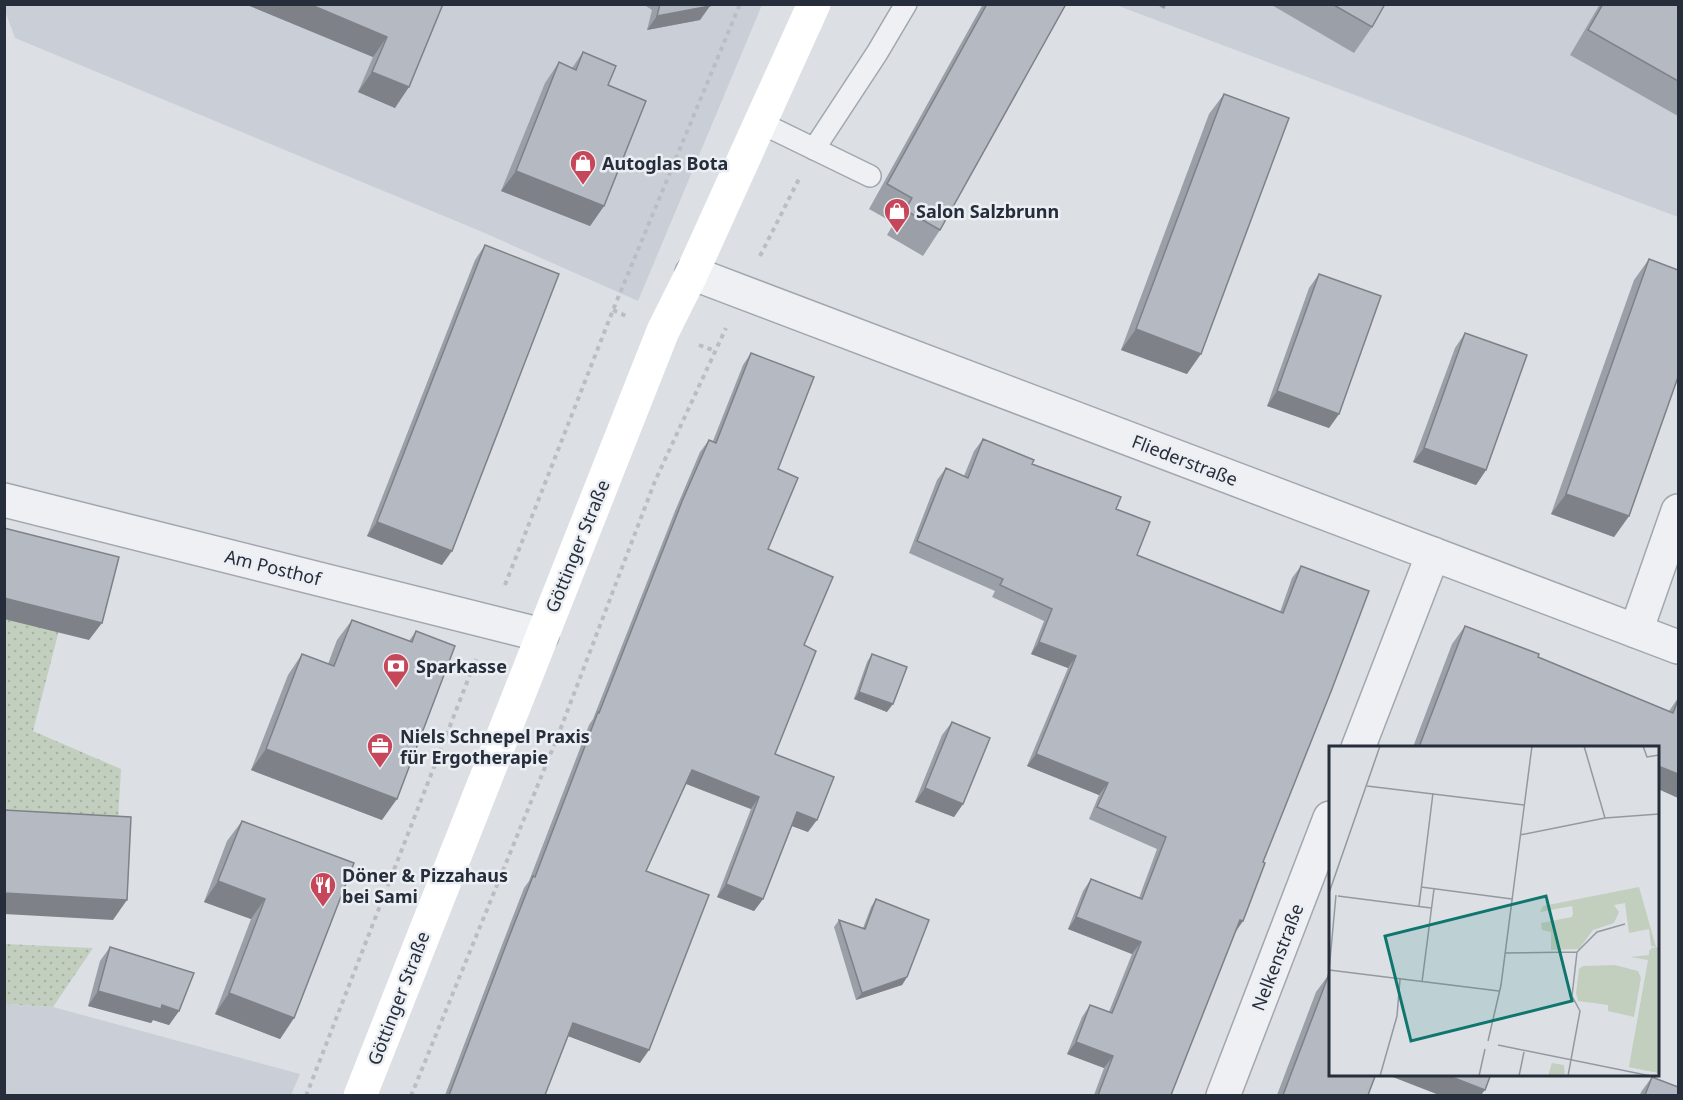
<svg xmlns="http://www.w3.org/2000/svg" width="1683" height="1100" font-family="'Noto Sans',sans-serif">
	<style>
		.built { fill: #cacfd7 }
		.grass { fill: url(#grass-dots) }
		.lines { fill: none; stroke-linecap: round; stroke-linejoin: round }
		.lane-casing { stroke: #a2a7af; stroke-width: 24 }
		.street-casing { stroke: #a2a7af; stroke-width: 36 }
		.path { stroke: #babec4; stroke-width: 4; stroke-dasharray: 4.5 4.5; stroke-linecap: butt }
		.lane { stroke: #eef0f4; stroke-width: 21 }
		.street { stroke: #eef0f4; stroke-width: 33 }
		.secondary { stroke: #fff; stroke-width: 33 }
		.wall { fill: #9b9fa7 }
		.shaded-wall { fill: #7e8288 }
		.building { fill: #b4b9c2; stroke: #7e8288; stroke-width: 1.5 }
		.labels { text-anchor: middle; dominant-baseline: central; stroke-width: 5; stroke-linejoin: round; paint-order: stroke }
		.poi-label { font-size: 18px; font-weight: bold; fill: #272e3b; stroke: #ebeff3; text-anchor: start }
		.street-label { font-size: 18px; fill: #272e3b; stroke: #ebeff3 }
		.inset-road { fill: none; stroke: #9499a1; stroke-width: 1.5 }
		.view { fill: #0f766e; fill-opacity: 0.15; stroke: #0f766e; stroke-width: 3 }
		.inset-edge { fill: none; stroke: #272e3b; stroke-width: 3 }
	</style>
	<defs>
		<pattern id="grass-dots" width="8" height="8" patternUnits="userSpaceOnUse" patternTransform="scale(1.5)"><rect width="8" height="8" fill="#c2cfbe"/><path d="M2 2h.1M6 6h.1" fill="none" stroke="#a7b2a4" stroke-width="1.8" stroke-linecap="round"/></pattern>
	</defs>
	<rect width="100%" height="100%" fill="#dce0e5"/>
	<g class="built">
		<path d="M5,4l757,1 -124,296 -158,-70 -465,-193 -10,-27z"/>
		<path d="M1116,5h562v212z"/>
		<path d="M4,1004l49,3 247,67 -9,21h-286z"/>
	</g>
	<g class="grass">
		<path d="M4,530l76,19 -47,182 88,38 -4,69 -112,-7z"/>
		<path d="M4,944h1l88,4 -40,59 -48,-3z"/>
	</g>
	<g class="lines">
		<g class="lane-casing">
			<g id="lane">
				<path d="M759,122l111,54"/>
				<path d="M814,149l63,-96 29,-49"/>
			</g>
		</g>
		<g class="street-casing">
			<g id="street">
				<path d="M692,273l986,374"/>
				<path d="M4,500l538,135"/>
				<path d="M1636,631l42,-120"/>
				<path d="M1358,748l75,-194"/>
				<path d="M1223,1096l107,-278"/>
			</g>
		</g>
		<g class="path">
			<path d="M760,256l40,-79"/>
			<path d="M613,310l13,6"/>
			<path d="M699,345l16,6"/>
			<path d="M505,585l108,-275 127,-306"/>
			<path d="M306,1096l170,-437"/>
			<path d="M411,1096l148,-363 96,-252 71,-153"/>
		</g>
		<use href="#lane" class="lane"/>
		<use href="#street" class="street"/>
		<path class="secondary" d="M360,1096l303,-765 29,-58 122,-269"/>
	</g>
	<g class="wall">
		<path d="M245,4h198l-48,104 -37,-16 15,-35z"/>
		<path d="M643,4h67l-10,16 -53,10 5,-20z"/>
		<path d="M983,4h83l-126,226 -17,26 -36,-21 7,-12 -25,-14z"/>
		<path d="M1156,4h11l-3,5z"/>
		<path d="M1270,4h115l-13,23 -18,26z"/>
		<path d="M1600,4h78v112l-108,-61z"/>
		<path d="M583,52l25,33 -4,121 -14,20 -89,-35 44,-108 14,-21 13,6z"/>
		<path d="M1224,94l-37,280 -66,-24 88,-236z"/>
		<path d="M485,245l-43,320 -75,-29 108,-276z"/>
		<path d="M1649,259l-20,257 -15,21 -63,-23 83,-234z"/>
		<path d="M1319,274l20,140 -10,14 -62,-22 42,-118z"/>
		<path d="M1465,333l21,137 -10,15 -63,-23 42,-114z"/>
		<path d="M751,353l27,116 -10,80 36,96 -29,109 33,78 -16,-6 -29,73 -9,12 -37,-14 34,-88 -65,-25 -40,87 -6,192 -72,-27 -23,59h-100l55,-145 24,-62 5,-7 60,-156 4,-6 82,-208 25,-59 9,-12 4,1 30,-76z"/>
		<path d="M983,439l49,25 84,45 21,46 143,57 12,-34 9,-12 -38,296 -20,59 -8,12 -64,162h-77l10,-27 -37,-14 15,-37 8,-12 19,7 23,-58 -64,-25 15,-38 8,-12 48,19 18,-49 -68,-30 10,-24 -72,-29 41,-98 -37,-14 13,-33 -52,-24 3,-6 -86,-38 28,-73 9,-12 18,8 10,-25z"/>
		<path d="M352,620l57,21 7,-10 -34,189 -131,-50 37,-95 14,-21 26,10 9,-24z"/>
		<path d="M1465,626l73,31 131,54 9,-13v100l-20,-51h-245l39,-103z"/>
		<path d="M872,654l15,58 -33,-13 13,-37z"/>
		<path d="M952,722l11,82 -9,13 -39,-15 27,-67z"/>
		<path d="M242,821l112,42 -60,155 -14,21 -65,-25 36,-95 -47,-17 23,-61z"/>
		<path d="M876,899l31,78 -5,8 -46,15 -22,-73 5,-7 24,8 8,-21z"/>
		<path d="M110,947l69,64 -10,14 -16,-5 -2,3 -63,-17 12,-45z"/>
		<path d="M1330,966v108l38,21h-91l39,-103 11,-15z"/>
		<path d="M1652,1077l26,18h-38l1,-3z"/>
	</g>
	<g class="shaded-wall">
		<path d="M245,4h64l78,33 -14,20z"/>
		<path d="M710,6l-10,14 -53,10 10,-14z"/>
		<path d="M372,72l37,15 -14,21 -37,-16z"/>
		<path d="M516,171l88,35 -14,20 -89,-35z"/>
		<path d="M1136,329l65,25 -14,20 -66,-24z"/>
		<path d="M1277,391l62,23 -10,14 -62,-22z"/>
		<path d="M1424,448l62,22 -10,15 -63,-23z"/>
		<path d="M1566,494l63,22 -15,21 -63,-23z"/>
		<path d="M377,522l75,29 -10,14 -75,-29z"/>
		<path d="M4,598l98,25 -13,17 -85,-21z"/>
		<path d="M1039,642l37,14 -8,12 -37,-14z"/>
		<path d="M859,692l34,12 -6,8 -33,-13z"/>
		<path d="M266,749l131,50 -15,21 -131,-50z"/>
		<path d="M1036,754l72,29 -9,12 -72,-29z"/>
		<path d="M1658,766l20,8v24l-20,-9z"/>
		<path d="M692,770l67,27 -8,12 -67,-26z"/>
		<path d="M925,788l38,16 -9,13 -39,-15z"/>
		<path d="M797,812l20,8 -9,12 -19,-7z"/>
		<path d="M218,881l47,18 -14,20 -47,-17z"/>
		<path d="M726,884l37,15 -9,12 -37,-14z"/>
		<path d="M4,893l123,7 -14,20 -109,-6z"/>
		<path d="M1076,917l65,25 -9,12 -64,-25z"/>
		<path d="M1240,920l3,1 -9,12z"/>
		<path d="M907,977l-5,8 -46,15 6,-7z"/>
		<path d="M98,991l64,14 17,6 -10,14 -16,-5 -2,3 -63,-17z"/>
		<path d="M229,993l65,25 -14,21 -65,-25z"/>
		<path d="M573,1023l76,27 -9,13 -75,-28z"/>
		<path d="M1076,1042l37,14 -9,12 -37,-14z"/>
		<path d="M1385,1074h59l41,16 -4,5h-42z"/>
	</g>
	<g class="building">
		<path d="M309,4h134l-34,83 -37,-15 15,-35z"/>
		<path d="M660,4h50v2l-53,10z"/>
		<path d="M987,4h79l-126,226 -35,-20 7,-12 -25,-14z"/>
		<path d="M1332,4h53l-13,23z"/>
		<path d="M1603,4h75v77l-90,-51z"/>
		<path d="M583,52l33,14 -8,19 38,16 -42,105 -88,-35 43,-109 17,8z"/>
		<path d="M1224,94l65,24 -88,236 -65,-25z"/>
		<path d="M485,245l74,29 -107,277 -75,-29z"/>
		<path d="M1649,259l29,11v107l-49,139 -63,-22z"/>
		<path d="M1319,274l62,22 -42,118 -62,-23z"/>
		<path d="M1465,333l62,22 -41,115 -62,-22z"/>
		<path d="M751,353l63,24 -36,92 20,9 -30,71 65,28 -29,68 12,6 -41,103 59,23 -17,43 -20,-8 -34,87 -37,-15 33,-87 -67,-27 -46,101 63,24 -60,155 -76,-27 -28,72h-96l60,-158 24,-61 2,1 63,-165 1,1 84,-214 26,-59 7,3z"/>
		<path d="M983,439l51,21 -2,4 89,33 -5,12 34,13 -13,33 146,58 18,-47 68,25 -37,98 -69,173 2,1 -22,58 -3,-1 -69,175h-73l15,-39 -37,-14 14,-37 22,8 29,-71 -65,-25 15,-38 51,20 24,-62 -69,-30 11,-24 -72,-29 40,-98 -37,-14 13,-33 -52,-24 3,-6 -86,-38 29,-73 22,10z"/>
		<path d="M4,528l115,29 -17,66 -98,-25z"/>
		<path d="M352,620l60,22 4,-11 39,15 -58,153 -131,-50 36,-95 32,12z"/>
		<path d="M1465,626l74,28 -1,3 135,56 5,-13v74l-20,-8v-19h-239z"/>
		<path d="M872,654l35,13 -14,37 -34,-12z"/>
		<path d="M952,722l38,16 -27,66 -38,-16z"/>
		<path d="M4,810l127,7 -4,83 -123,-7z"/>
		<path d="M242,821l112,42 -60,155 -65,-25 36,-94 -47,-18z"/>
		<path d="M876,899l53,21 -22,57 -45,16 -23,-73 26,9z"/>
		<path d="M110,947l84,26 -15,38 -17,-6 -1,4 -63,-18z"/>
		<path d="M1329,974h1v100h46l-8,21h-85z"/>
		<path d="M1444,1074h47l-6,16z"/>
		<path d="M1652,1077l26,10v8h-33z"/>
	</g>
	<defs>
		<g id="shop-pin" transform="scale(1.35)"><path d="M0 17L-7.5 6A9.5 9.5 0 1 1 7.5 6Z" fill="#c6465a" stroke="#ebeff3"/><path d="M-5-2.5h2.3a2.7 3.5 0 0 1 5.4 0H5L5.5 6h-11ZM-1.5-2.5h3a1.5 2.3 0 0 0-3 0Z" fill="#fff"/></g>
		<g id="bank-pin" transform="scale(1.35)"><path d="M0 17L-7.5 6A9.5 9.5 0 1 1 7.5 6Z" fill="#c6465a" stroke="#ebeff3"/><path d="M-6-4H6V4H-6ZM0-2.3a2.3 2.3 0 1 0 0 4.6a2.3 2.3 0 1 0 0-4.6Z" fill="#fff"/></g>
		<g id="office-pin" transform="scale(1.35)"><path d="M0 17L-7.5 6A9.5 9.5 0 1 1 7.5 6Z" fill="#c6465a" stroke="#ebeff3"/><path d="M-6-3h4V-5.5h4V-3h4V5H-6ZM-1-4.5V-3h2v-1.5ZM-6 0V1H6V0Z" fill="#fff"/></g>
		<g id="restaurant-pin" transform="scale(1.35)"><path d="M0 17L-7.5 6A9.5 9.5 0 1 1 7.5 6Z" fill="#c6465a" stroke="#ebeff3"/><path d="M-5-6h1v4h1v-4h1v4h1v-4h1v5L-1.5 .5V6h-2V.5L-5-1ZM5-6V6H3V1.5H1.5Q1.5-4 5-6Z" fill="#fff"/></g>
	</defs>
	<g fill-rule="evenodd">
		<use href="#shop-pin" x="583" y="163"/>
		<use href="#shop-pin" x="897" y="211"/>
		<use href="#bank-pin" x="396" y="666"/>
		<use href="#office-pin" x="380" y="746"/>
		<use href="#restaurant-pin" x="323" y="885"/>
	</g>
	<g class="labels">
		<g class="poi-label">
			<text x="602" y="163">Autoglas Bota</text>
			<text x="916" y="211">Salon Salzbrunn</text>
			<text x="416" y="666">Sparkasse</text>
			<text x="400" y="736">Niels Schnepel Praxis<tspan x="400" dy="21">für Ergotherapie</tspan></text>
			<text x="342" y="875">Döner &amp; Pizzahaus<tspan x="342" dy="21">bei Sami</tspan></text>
		</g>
		<g class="street-label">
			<text transform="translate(1185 460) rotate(21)">Fliederstraße</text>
			<text transform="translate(577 546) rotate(-68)">Göttinger Straße</text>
			<text transform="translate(273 567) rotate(14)">Am Posthof</text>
			<text transform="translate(1277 957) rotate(-69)">Nelkenstraße</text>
			<text transform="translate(398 998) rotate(-69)">Göttinger Straße</text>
		</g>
	</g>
	<g transform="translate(1329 746)">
		<rect width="330" height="330" fill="#dce0e5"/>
		<path d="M310,141l17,60 -5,-1 -2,-17 -20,4 -4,-30 -11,2 5,7 -5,11 -21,7 -14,19 -28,1v-18l-9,-2 -1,-7 31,-6 1,-4 -1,-7 -32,6 3,-6zM320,204l5,1 5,122 -30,-6 19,-107 -18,-3 19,-2zM254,220l32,-1 23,6 3,7 -7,39 -26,-6v-6l-30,-4 -2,-8 3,-24zM223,317l12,2 1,11h-17z" fill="#c2cfbe"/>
		<path d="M330,201v126l-30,-6 22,-119z" fill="#c2cfbe"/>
		<path class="inset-road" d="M255,0l21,72M314,0l4,11 12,-2M38,40l157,19M191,89l85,-17 54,-4M92,141l91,12M0,147l51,-147M9,150l93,12M90,160l14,-113M176,207l72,-1 20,-20 28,-8M0,224l170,21M0,225l7,-76M93,236l12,-93M159,295l13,-56 31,-239M169,299l153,31M51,330l17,-60 3,-37M150,330l6,-27M190,330l5,-24M239,330l12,-65 -8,-15 5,-44"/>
		<path class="view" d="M217,150l26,105 -161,40 -26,-105z"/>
		<rect width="330" height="330" class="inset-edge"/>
	</g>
	<rect width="1683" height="1100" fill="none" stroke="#272e3b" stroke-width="12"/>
</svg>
